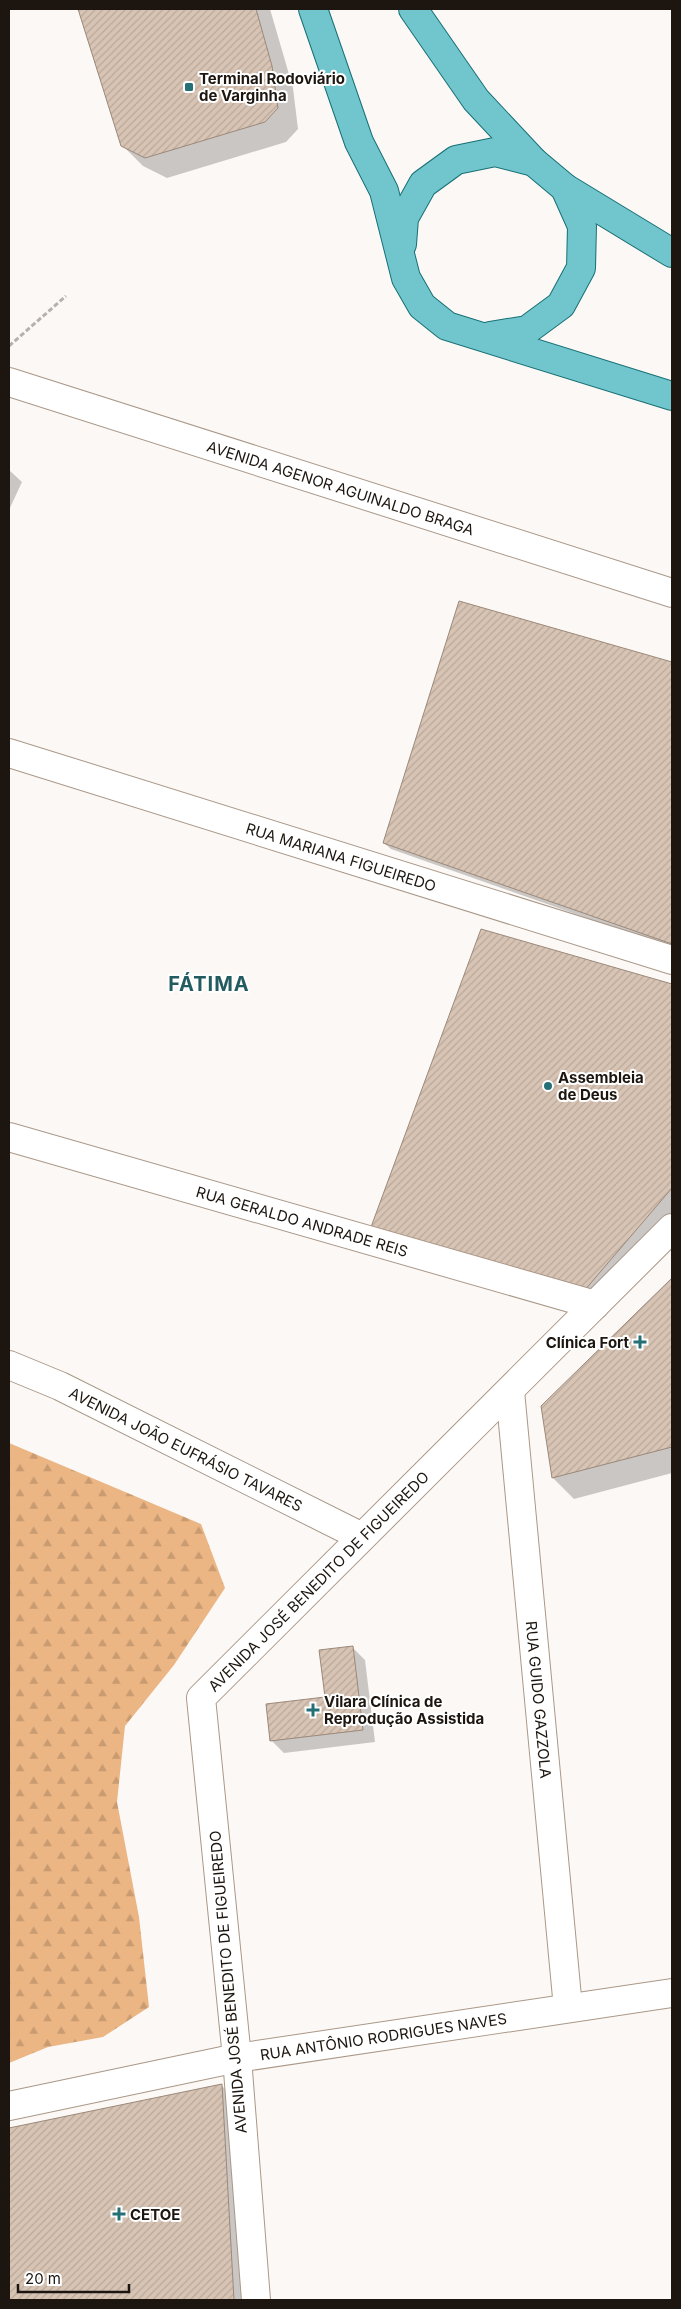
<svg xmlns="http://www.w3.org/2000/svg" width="681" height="2309" font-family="Inter,sans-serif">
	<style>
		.forest { fill: url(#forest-firs) }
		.shadow { fill: #0003 }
		.building { fill: url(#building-hatch); stroke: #9b897a }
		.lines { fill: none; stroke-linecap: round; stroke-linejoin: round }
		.minor-casing { stroke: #aa9888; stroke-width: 30 }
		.major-casing { stroke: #167075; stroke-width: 30 }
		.path { stroke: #b6b1ae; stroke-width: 3; stroke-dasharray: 5 2.5; stroke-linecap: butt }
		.minor { stroke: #fff; stroke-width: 28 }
		.major { stroke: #71c6cd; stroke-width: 28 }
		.poi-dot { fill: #256f76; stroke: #fff; stroke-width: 2 }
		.labels { text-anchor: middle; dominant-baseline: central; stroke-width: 4; stroke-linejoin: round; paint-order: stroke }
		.poi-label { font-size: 15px; font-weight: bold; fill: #1d1610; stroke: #fff; text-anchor: start }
		.street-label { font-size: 15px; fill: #1d1610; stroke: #fff }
		.district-label { font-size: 20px; font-weight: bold; letter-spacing: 1px; fill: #225c61; stroke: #fff }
	</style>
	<defs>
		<pattern id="forest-firs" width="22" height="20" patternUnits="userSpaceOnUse" patternTransform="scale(1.25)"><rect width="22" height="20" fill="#ebb584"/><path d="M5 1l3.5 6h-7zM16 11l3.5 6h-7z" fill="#c99b71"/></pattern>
		<pattern id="building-hatch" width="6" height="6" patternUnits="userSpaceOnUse" patternTransform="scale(1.25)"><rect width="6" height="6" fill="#d8c4b4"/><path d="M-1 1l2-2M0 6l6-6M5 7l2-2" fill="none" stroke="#b9a89a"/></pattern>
	</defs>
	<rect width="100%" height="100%" fill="#fcf8f5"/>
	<path class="forest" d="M9,1443l192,81 24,64 -51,77 -49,61 -8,76 22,115 10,90 -46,30 -55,10 -39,16z"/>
	<g class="shadow">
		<path d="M80,9h190l23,79 5,41 -12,13 -119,36 -24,-12 -21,-21z"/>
		<path d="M9,470l13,12 -13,28z"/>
		<path d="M460,603l212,60v285l-281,-99 -7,-6z"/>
		<path d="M481,930l191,55v248l-67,78 -212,-64z"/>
		<path d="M672,1279v194l-98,26 -21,-21 -10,-72z"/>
		<path d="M352,1647l13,13 10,82 -91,11 -13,-13 55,-42z"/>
		<path d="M221,2085l21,21 11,194h-244v-170z"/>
	</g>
	<g class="building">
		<path d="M78,9h178l16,57 6,42 -13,14 -120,36 -24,-12z"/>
		<path d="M459,601l213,61v282l-289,-101z"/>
		<path d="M481,929l191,55v204l-88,103 -213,-64z"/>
		<path d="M672,1278v169l-120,31 -11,-72z"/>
		<path d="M353,1646l10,84 -93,11 -4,-37 59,-7 -6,-47z"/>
		<path d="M222,2084l12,216h-225v-172z"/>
	</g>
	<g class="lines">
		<g class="minor-casing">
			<g id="minor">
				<path id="s1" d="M9,382l663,211"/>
				<path id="s2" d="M9,753l663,207"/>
				<path id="s3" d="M9,1137l586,168"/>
				<path id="s4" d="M9,1365l51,21 302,151"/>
				<path id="s5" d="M510,1391l58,617"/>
				<path id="s6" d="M9,2106l228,-48 435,-65"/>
				<path id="s7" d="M256,2300l-19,-242 -36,-360 471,-470"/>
			</g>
		</g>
		<g class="major-casing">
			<g id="major">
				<path d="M313,9l46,133 25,49 22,87 16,28 25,20 225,70"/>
				<path d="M413,9l63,91 58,62"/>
				<path d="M565,188l107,65"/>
				<path d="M402,244l2,-26 19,-34 33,-24 39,-8 39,10 31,26 17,38 -1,42 -20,37 -34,25 -37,6"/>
			</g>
		</g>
		<path class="path" d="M9,346l57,-50"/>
		<use href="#minor" class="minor"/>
		<use href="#major" class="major"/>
	</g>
	<g class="poi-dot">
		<rect x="184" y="82" width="10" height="10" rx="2.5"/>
		<circle cx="548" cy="1086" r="5"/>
		<path d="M637.5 1334.5h5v5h5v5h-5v5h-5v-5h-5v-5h5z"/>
		<path d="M310.5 1702.5h5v5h5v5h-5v5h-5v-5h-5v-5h5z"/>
		<path d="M116.5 2206.5h5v5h5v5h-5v5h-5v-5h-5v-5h5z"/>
	</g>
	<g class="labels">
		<g class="poi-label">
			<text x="199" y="78">Terminal Rodoviário<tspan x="199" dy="17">de Varginha</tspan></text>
			<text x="558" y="1077">Assembleia<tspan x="558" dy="17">de Deus</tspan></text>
			<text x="629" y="1342" text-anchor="end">Clínica Fort</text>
			<text x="324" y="1701">Vilara Clínica de<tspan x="324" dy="17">Reprodução Assistida</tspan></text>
			<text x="130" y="2214">CETOE</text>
		</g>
		<g class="street-label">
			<text stroke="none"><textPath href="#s1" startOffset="348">AVENIDA AGENOR AGUINALDO BRAGA</textPath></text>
			<text stroke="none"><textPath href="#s2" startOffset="348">RUA MARIANA FIGUEIREDO</textPath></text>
			<text stroke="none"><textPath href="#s3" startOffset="305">RUA GERALDO ANDRADE REIS</textPath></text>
			<text stroke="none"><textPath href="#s4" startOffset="196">AVENIDA JOÃO EUFRÁSIO TAVARES</textPath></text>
			<text stroke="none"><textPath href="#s7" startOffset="770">AVENIDA JOSÉ BENEDITO DE FIGUEIREDO</textPath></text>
			<text stroke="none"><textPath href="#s5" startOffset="310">RUA GUIDO GAZZOLA</textPath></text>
			<text transform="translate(228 1982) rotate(-95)">AVENIDA JOSÉ BENEDITO DE FIGUEIREDO</text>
			<text stroke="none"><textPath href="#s6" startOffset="381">RUA ANTÔNIO RODRIGUES NAVES</textPath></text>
		</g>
		<g class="district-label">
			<text x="209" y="984">FÁTIMA</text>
		</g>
	</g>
	<rect width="681" height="2309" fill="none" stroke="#1d1610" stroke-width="20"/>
	<path d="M18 2284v8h111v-8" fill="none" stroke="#1d1610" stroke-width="2.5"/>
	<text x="25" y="2284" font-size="15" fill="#1d1610" stroke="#ffffff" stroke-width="4" paint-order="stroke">20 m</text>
</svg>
